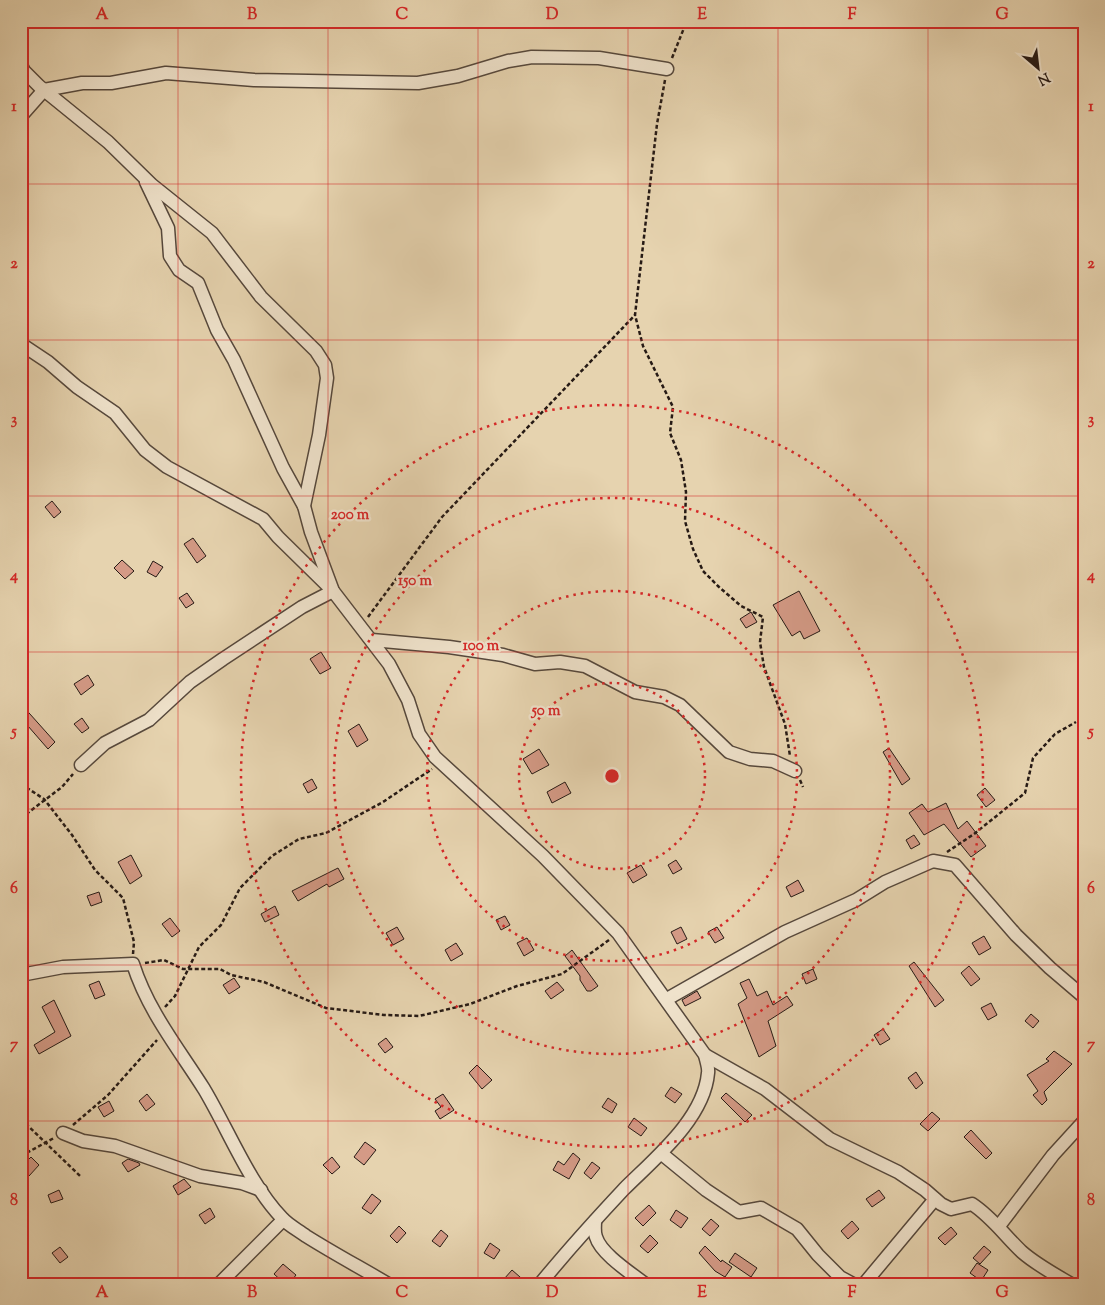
<svg xmlns="http://www.w3.org/2000/svg" width="1105" height="1305" font-family="'Sorts Mill Goudy',serif">
	<style>
		.building { fill: #d49a86; stroke: #261a15 }
		.lines { fill: none; stroke-linecap: round; stroke-linejoin: round }
		.minor-casing { stroke: #56483c; stroke-width: 15 }
		.path { stroke: #261a15; stroke-width: 2.5; stroke-dasharray: 4 2.5; stroke-linecap: butt }
		.minor { stroke: #efe2cb; stroke-width: 12 }
		.grid { fill: none; stroke: #d62828; stroke-width: 1; stroke-opacity: 0.55 }
		.ring { fill: none; stroke: #d62828; stroke-width: 2.5; stroke-dasharray: 2.5 5 }
		.centre { fill: #d62828; stroke: #efe2cb; stroke-width: 2.5 }
		.ring-label { font-size: 15px; text-anchor: middle; font-weight: bold; fill: #d62828; stroke: #efe2cb; stroke-width: 4.5; stroke-linejoin: round; paint-order: stroke }
		.neatline { fill: none; stroke: #d62828; stroke-width: 2 }
		.grid-label { font-size: 16px; text-anchor: middle; font-weight: bold; fill: #d62828 }
	</style>
	<rect width="100%" height="100%" fill="#e6d3af"/>
	<filter id="stains"><feTurbulence type="fractalNoise" baseFrequency=".004" numOctaves="4"/><feColorMatrix values="0 0 0 0 .2 0 0 0 0 .09 0 0 0 0 .02 0 0 0 .5 -.17"/></filter>
	<radialGradient id="worn" r=".72"><stop offset=".6" stop-color="#630" stop-opacity="0"/><stop offset="1" stop-color="#630" stop-opacity=".3"/></radialGradient>
	<g class="building">
		<path d="M52,501l9,11 -7,6 -9,-11z"/>
		<path d="M193,538l13,18 -9,7 -13,-19z"/>
		<path d="M122,560l12,11 -9,8 -11,-11z"/>
		<path d="M153,561l10,6 -7,10 -9,-5z"/>
		<path d="M799,591l21,40 -16,8 -4,-8 -8,5 -19,-31z"/>
		<path d="M187,593l7,10 -8,5 -7,-10z"/>
		<path d="M751,612l6,10 -11,6 -6,-9z"/>
		<path d="M321,652l10,16 -11,6 -10,-15z"/>
		<path d="M88,675l6,10 -13,10 -7,-11z"/>
		<path d="M21,704l34,38 -7,7 -27,-31z"/>
		<path d="M82,718l7,10 -7,5 -8,-9z"/>
		<path d="M359,724l9,16 -11,7 -9,-16z"/>
		<path d="M889,748l21,31 -8,6 -19,-33z"/>
		<path d="M539,749l10,16 -17,9 -9,-15z"/>
		<path d="M312,779l5,9 -9,5 -5,-9z"/>
		<path d="M565,782l6,11 -19,10 -5,-11z"/>
		<path d="M985,788l10,12 -9,7 -9,-12z"/>
		<path d="M946,803l12,26 9,-8 19,25 -15,11 -27,-33 -20,11 -15,-22 13,-9 6,8z"/>
		<path d="M914,835l6,9 -9,5 -5,-9z"/>
		<path d="M131,855l11,21 -12,8 -12,-22z"/>
		<path d="M676,860l6,9 -9,5 -5,-9z"/>
		<path d="M641,865l6,10 -14,8 -6,-10z"/>
		<path d="M338,868l6,11 -15,8 -2,-3 -29,17 -6,-10z"/>
		<path d="M798,880l6,11 -13,6 -5,-10z"/>
		<path d="M99,892l3,10 -11,4 -4,-10z"/>
		<path d="M275,906l4,9 -14,7 -4,-8z"/>
		<path d="M505,916l5,9 -9,5 -5,-10z"/>
		<path d="M170,918l10,13 -8,6 -10,-13z"/>
		<path d="M397,927l7,12 -11,6 -7,-12z"/>
		<path d="M681,927l6,12 -10,5 -6,-12z"/>
		<path d="M717,927l7,11 -9,5 -7,-11z"/>
		<path d="M984,936l7,12 -12,7 -7,-12z"/>
		<path d="M527,938l7,12 -10,6 -7,-13z"/>
		<path d="M456,943l7,11 -12,7 -6,-11z"/>
		<path d="M572,950l26,36 -7,5h-4l-7,-11v-4l-15,-20z"/>
		<path d="M914,962l30,38 -9,7 -26,-41z"/>
		<path d="M969,966l11,13 -9,7 -10,-13z"/>
		<path d="M813,969l4,10 -11,5 -4,-10z"/>
		<path d="M234,978l6,9 -11,7 -6,-9z"/>
		<path d="M749,979l8,17 10,-5 6,14 14,-9 6,9 -25,16 8,25 -17,11 -21,-53 9,-6 -7,-15z"/>
		<path d="M99,981l6,14 -10,4 -6,-14z"/>
		<path d="M557,982l7,8 -13,9 -6,-8z"/>
		<path d="M697,991l4,7 -16,8 -3,-6z"/>
		<path d="M54,1000l17,36 -32,18 -5,-9 21,-13 -13,-25z"/>
		<path d="M991,1003l6,12 -9,5 -7,-12z"/>
		<path d="M1031,1014l8,7 -6,7 -8,-7z"/>
		<path d="M883,1029l7,10 -10,6 -6,-10z"/>
		<path d="M386,1038l7,9 -8,6 -7,-9z"/>
		<path d="M1054,1051l18,13 -28,28 3,8 -5,5 -9,-10 5,-4 -11,-16 22,-14 -3,-2z"/>
		<path d="M477,1065l15,15 -10,9 -13,-16z"/>
		<path d="M916,1072l7,11 -7,6 -8,-11z"/>
		<path d="M671,1087l11,7 -7,9 -10,-7z"/>
		<path d="M726,1093l26,22 -7,7 -24,-24z"/>
		<path d="M147,1094l8,10 -9,7 -7,-10z"/>
		<path d="M443,1094l11,16 -14,9 -5,-8 6,-4 -6,-8z"/>
		<path d="M608,1098l9,6 -5,9 -10,-6z"/>
		<path d="M109,1101l5,10 -10,6 -6,-10z"/>
		<path d="M932,1112l8,7 -12,12 -8,-7z"/>
		<path d="M634,1118l13,10 -6,8 -13,-9z"/>
		<path d="M971,1130l21,23 -6,6 -22,-22z"/>
		<path d="M365,1142l11,8 -12,15 -10,-8z"/>
		<path d="M573,1153l7,6 -11,20 -16,-9 5,-9 6,4z"/>
		<path d="M31,1157l8,8 -10,11 -8,-9z"/>
		<path d="M332,1157l8,10 -8,7 -9,-9z"/>
		<path d="M128,1159l11,4 1,2 -12,7 -6,-9z"/>
		<path d="M592,1162l8,6 -9,11 -7,-6z"/>
		<path d="M184,1179l7,8 -13,8 -5,-9z"/>
		<path d="M59,1190l4,9 -12,4 -3,-8z"/>
		<path d="M879,1190l6,8 -13,9 -6,-8z"/>
		<path d="M372,1194l9,7 -10,13 -9,-6z"/>
		<path d="M649,1205l7,8 -13,13 -8,-8z"/>
		<path d="M210,1208l5,9 -10,7 -6,-9z"/>
		<path d="M676,1210l12,8 -7,10 -11,-8z"/>
		<path d="M711,1219l8,7 -9,10 -8,-7z"/>
		<path d="M852,1221l7,8 -11,10 -7,-8z"/>
		<path d="M399,1226l7,7 -9,10 -7,-7z"/>
		<path d="M951,1227l6,7 -12,11 -7,-7z"/>
		<path d="M441,1230l7,6 -8,11 -8,-6z"/>
		<path d="M650,1235l8,8 -10,10 -8,-7z"/>
		<path d="M490,1243l10,7 -6,9 -10,-6z"/>
		<path d="M705,1246l16,16 1,-2 10,7 -7,10 -10,-6 -16,-18z"/>
		<path d="M984,1246l7,6 -11,12 -7,-6z"/>
		<path d="M60,1247l8,10 -8,6 -8,-10z"/>
		<path d="M735,1253l22,15 -6,9 -22,-15z"/>
		<path d="M977,1263l11,7 -7,11 -11,-8z"/>
		<path d="M283,1264l13,11 -7,9h-4l-11,-10z"/>
		<path d="M512,1270l16,14h-18l-6,-5z"/>
	</g>
	<g class="lines">
		<g class="minor-casing">
			<g id="minor">
				<path d="M21,65l3,6 15,15 69,56 44,43 60,48 49,64 55,54 9,14 2,13 -8,57 -15,71 7,26 22,59 56,73 19,36 11,34 16,23 108,99 75,77 87,122c1,5 4,13 3,18 -4,46 -54,86 -84,116 -29,31 -57,62 -84,95"/>
				<path d="M21,116l23,-26 38,-7h29l55,-10 88,7 164,3 40,-7 50,-15 24,-4 67,1 68,11"/>
				<path d="M146,182l22,46 2,28 9,14 19,13 19,47 17,30 49,108 21,38"/>
				<path d="M21,344l27,18 29,25 38,26 30,37 22,17 96,52 15,18 55,54 -31,16 -79,52 -33,23 -41,38 -44,23 -24,22"/>
				<path d="M372,640l77,7 54,8 32,9 25,-2 25,4 50,26 29,5 16,8 49,47 21,7 23,2 22,10"/>
				<path d="M21,975l42,-8 70,-3c15,47 45,84 71,125 24,40 46,96 78,129 6,7 16,12 24,18 27,17 55,32 82,48"/>
				<path d="M667,999l118,-67 71,-32 29,-18 48,-21 22,4 61,70 34,33 34,29"/>
				<path d="M705,1055l60,34 65,50 68,33 27,18 16,14 10,5 21,-5c20,13 33,32 50,48 15,13 32,22 49,32"/>
				<path d="M63,1133l20,8 32,5 85,30 42,7 19,7"/>
				<path d="M662,1154l44,36 33,22 22,-4 36,21 21,26 22,22 13,7"/>
				<path d="M595,1221c0,5 -1,11 1,16 5,17 35,36 49,47"/>
				<path d="M999,1226l54,-71 31,-34"/>
				<path d="M219,1284l64,-64"/>
				<path d="M864,1284l71,-85"/>
			</g>
		</g>
		<g class="path">
			<path d="M672,58l12,-30 5,-7"/>
			<path d="M665,80l-8,44 -22,191 8,31 30,61 -3,26 11,27 5,32 -1,29 8,28 10,22 16,16 22,19 22,11 -3,25 4,25 21,57 5,32"/>
			<path d="M368,617l74,-100 193,-202"/>
			<path d="M800,780l3,7"/>
			<path d="M21,784l23,15 28,36 23,35 28,28 11,44 -1,12"/>
			<path d="M21,818l41,-31 11,-13"/>
			<path d="M947,852l27,-18 51,-41 8,-35 22,-24 21,-12"/>
			<path d="M145,963l19,-3 19,9h37l11,6 33,7 62,26 58,7 35,1 51,-12 47,-18 45,-12 47,-34"/>
			<path d="M165,1007l10,-11 24,-49 22,-22 19,-37 32,-32 27,-17 27,-6 57,-31 49,-33"/>
			<path d="M21,1119l59,57"/>
			<path d="M73,1125l35,-30 49,-55"/>
			<path d="M21,1151h7"/>
			<path d="M21,1156l33,-18"/>
		</g>
		<use href="#minor" class="minor"/>
	</g>
	<path class="grid" d="M178,21v1263M328,21v1263M478,21v1263M628,21v1263M778,21v1263M928,21v1263M21,184h1063M21,340h1063M21,496h1063M21,652h1063M21,809h1063M21,965h1063M21,1121h1063"/>
	<g class="ring">
		<circle cx="612" cy="776" r="93"/>
		<circle cx="612" cy="776" r="185"/>
		<circle cx="612" cy="776" r="278"/>
		<circle cx="612" cy="776" r="371"/>
	</g>
	<circle cx="612" cy="776" r="8" class="centre"/>
	<g class="ring-label">
		<text x="350" y="519">200 m</text>
		<text x="415" y="585">150 m</text>
		<text x="481" y="650">100 m</text>
		<text x="546" y="715">50 m</text>
	</g>
	<rect width="1105" height="1305" fill="none" stroke="#e6d3af" stroke-width="55"/>
	<g transform="translate(1038 68) rotate(152)" stroke="#efe2cb" stroke-width="4" paint-order="stroke">
	<path d="M0-4L9 19L0 12L-9 19Z" fill="#261a15"/>
	<text y="-8" font-size="14" font-weight="bold" text-anchor="middle" fill="#261a15">N</text>
	</g>
	<rect x="28" y="28" width="1050" height="1250" class="neatline"/>
	<g class="grid-label">
		<text x="102" y="19">A</text>
		<text x="252" y="19">B</text>
		<text x="402" y="19">C</text>
		<text x="552" y="19">D</text>
		<text x="702" y="19">E</text>
		<text x="852" y="19">F</text>
		<text x="1002" y="19">G</text>
		<text x="14" y="111">1</text>
		<text x="1091" y="111">1</text>
		<text x="14" y="268">2</text>
		<text x="1091" y="268">2</text>
		<text x="14" y="424">3</text>
		<text x="1091" y="424">3</text>
		<text x="14" y="580">4</text>
		<text x="1091" y="580">4</text>
		<text x="14" y="736">5</text>
		<text x="1091" y="736">5</text>
		<text x="14" y="893">6</text>
		<text x="1091" y="893">6</text>
		<text x="14" y="1049">7</text>
		<text x="1091" y="1049">7</text>
		<text x="14" y="1205">8</text>
		<text x="1091" y="1205">8</text>
		<text x="102" y="1297">A</text>
		<text x="252" y="1297">B</text>
		<text x="402" y="1297">C</text>
		<text x="552" y="1297">D</text>
		<text x="702" y="1297">E</text>
		<text x="852" y="1297">F</text>
		<text x="1002" y="1297">G</text>
	</g>
	<rect width="100%" height="100%" filter="url(#stains)"/>
	<rect width="100%" height="100%" fill="url(#worn)"/>
</svg>
